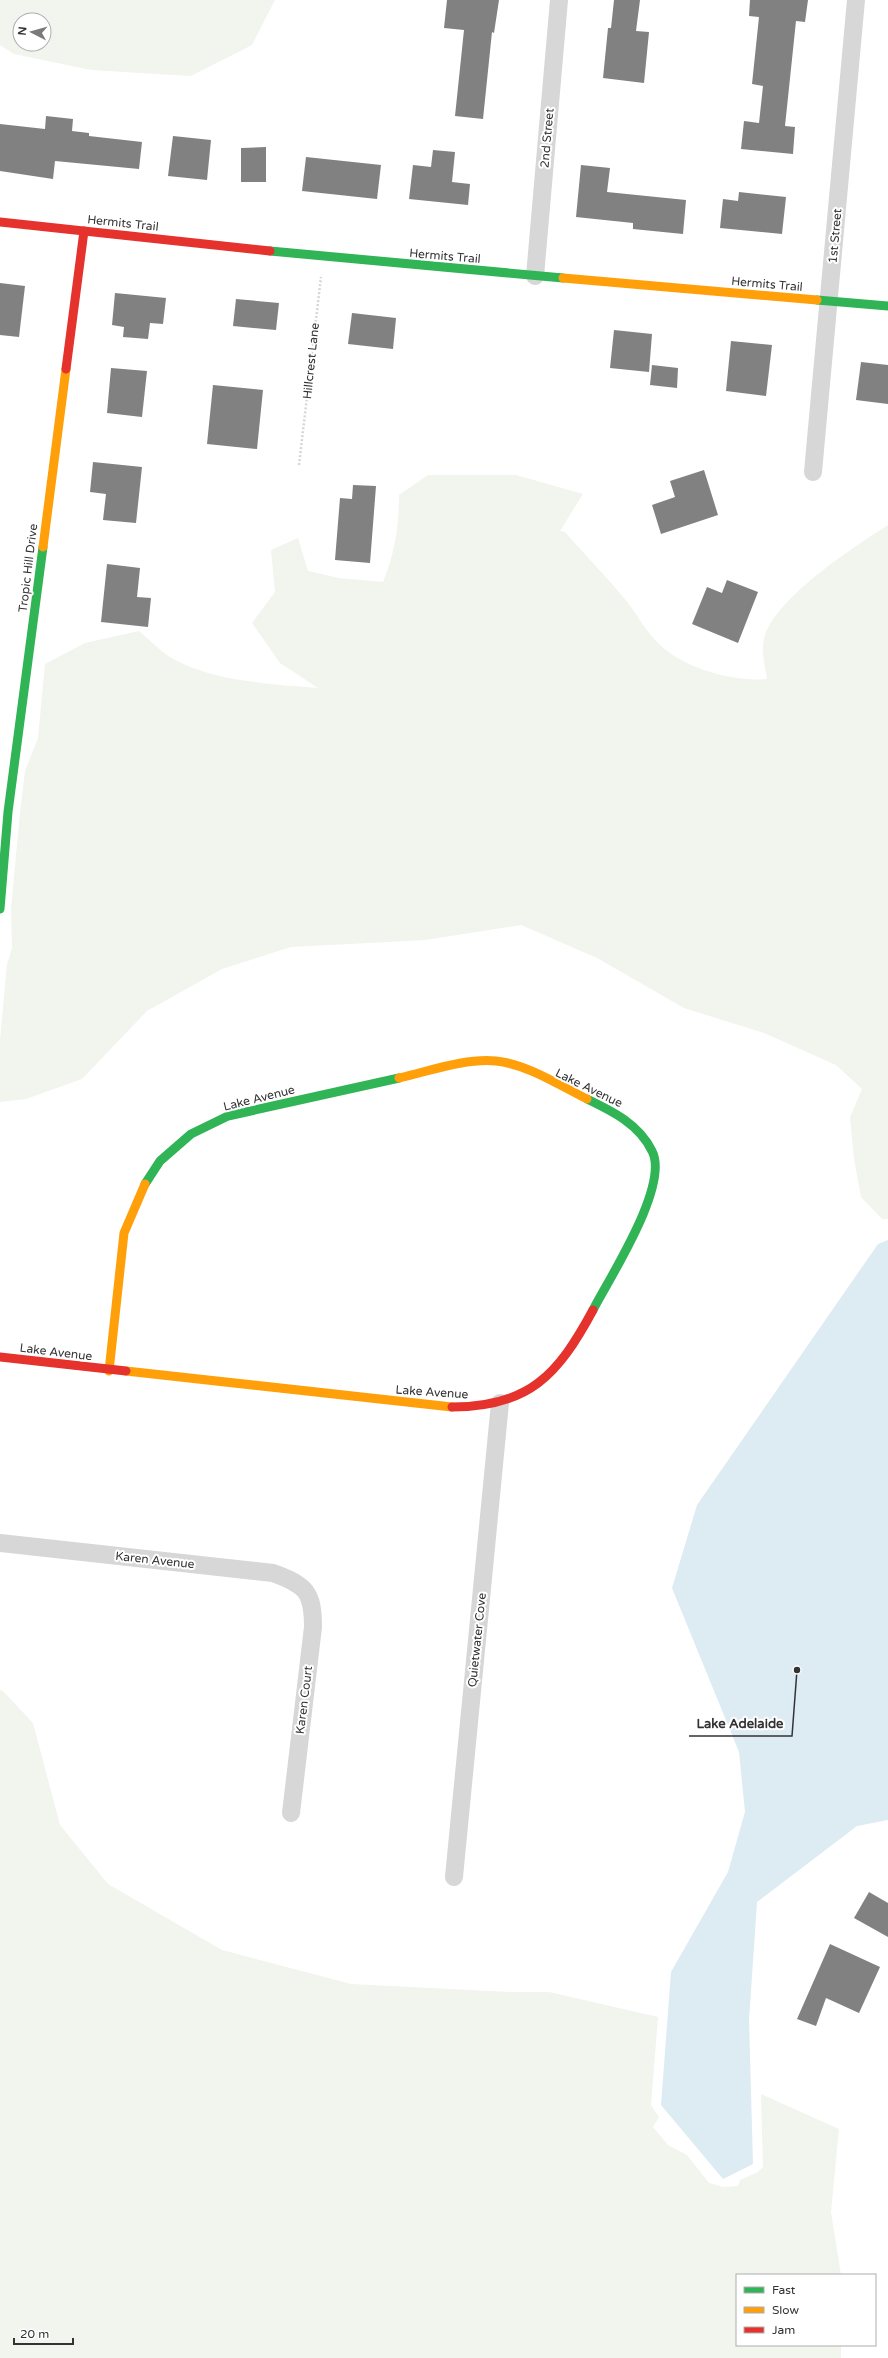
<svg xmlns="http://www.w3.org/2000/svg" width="888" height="2358" font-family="'Varela Round',sans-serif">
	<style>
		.green { fill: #f1f5ed; fill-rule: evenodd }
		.water { fill: #ddebf3 }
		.building { fill: #818181 }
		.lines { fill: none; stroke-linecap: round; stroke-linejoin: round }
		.path { stroke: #d6d6d6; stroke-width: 2.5; stroke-dasharray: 2 2; stroke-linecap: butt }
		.street { stroke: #d7d7d7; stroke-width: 18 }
		.fast { stroke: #30b455; stroke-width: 9 }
		.slow { stroke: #ff9f0a; stroke-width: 9 }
		.jam { stroke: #e5322d; stroke-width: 9 }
		.labels { text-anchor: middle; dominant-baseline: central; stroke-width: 4; stroke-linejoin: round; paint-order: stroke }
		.street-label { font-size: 12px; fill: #333; stroke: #fff }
		.leader { fill: none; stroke: #333; stroke-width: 1.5 }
		.callout-dot { fill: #333; stroke: #fff; stroke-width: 1.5 }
		.callout-label { font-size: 13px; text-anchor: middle; font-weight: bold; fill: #333; stroke: #fff; stroke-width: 4; stroke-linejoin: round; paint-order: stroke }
	</style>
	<rect width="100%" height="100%" fill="#fff"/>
	<g class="green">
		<path d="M0,0h275l-23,45 -61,31 -100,-6 -77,-16 -14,-9zM20,20h24v24h-24z"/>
		<path d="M428,475h88l67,19 -23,37 5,1c21,24 43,46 63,71 10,13 19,30 31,41 26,25 74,38 108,35 -2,-13 -6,-27 -3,-40 9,-40 90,-92 124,-114v694h-6l-21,-22 -7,-38 -4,-42 12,-28 -26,-24 -72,-32 -80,-25 -87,-50 -76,-33 -96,15 -134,7 -69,22 -75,42 -65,68 -56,20 -26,3v-62l7,-76 5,-16 -1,-40 9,-95 5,-42 13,-33 7,-74 40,-21 54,-12c12,10 25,24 38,30 42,21 95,23 141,27l-38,-25 -28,-40 23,-31 -4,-42 27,-12 10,33 31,7 44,4c12,-29 16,-56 16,-87z"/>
		<path d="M0,1690l3,1 30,32 27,102 48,59 114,66 129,34 161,8h37l109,25 -7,88 8,12 -6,10 15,18 19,10 22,28 14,4 15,-1 2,-6 18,-8 5,-5 -2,-73 78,35 -8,83 10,63h-104v70h104v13h-841z"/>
	</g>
	<path class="water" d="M888,1240v580l-31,6 -100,76 -8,118 4,144 -30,15 -62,-74 10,-133 57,-100 17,-60 -6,-60 -67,-164 25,-83 181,-261z"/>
	<g class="building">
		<path d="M447,0h52l-5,33 -2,-1 -9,87 -28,-3 9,-86 -20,-2z"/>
		<path d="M614,0h26l-4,31 13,1 -5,51 -41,-5 5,-50h3z"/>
		<path d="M750,0h58l-3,22 -9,-1 -11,105 10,1 -2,27 -52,-5 3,-28 15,2 4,-37 -11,-2 7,-67 -10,-1z"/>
		<path d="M46,116l27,3 -1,12 17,2v3l53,6 -3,27 -84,-8 -2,18 -53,-8v-47l45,5z"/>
		<path d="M173,136l38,4 -4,40 -39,-4z"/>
		<path d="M266,147v35h-25v-34z"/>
		<path d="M433,150l22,2 -3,30 18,2 -2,21 -59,-6 4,-34 18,2z"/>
		<path d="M306,157l75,8 -4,34 -75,-8z"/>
		<path d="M581,165l29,3 -3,24 79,8 -3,34 -50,-5v-6l-57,-6z"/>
		<path d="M739,192l47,5 -4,37 -62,-6 3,-29 15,2z"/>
		<path d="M0,283l25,3 -6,51 -19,-2z"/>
		<path d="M115,293l51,5 -3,26 -13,-1 -2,16 -25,-2 1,-10 -12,-2z"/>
		<path d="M236,299l43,4 -3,27 -43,-4z"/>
		<path d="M352,313l44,5 -3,31 -45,-5z"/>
		<path d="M614,330l38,4 -3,38 -39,-4z"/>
		<path d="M731,341l41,4 -6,51 -40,-5z"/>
		<path d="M861,362l27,3v39l-32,-4z"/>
		<path d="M652,365l26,3 -1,20 -27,-3z"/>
		<path d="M111,368l36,3 -5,46 -35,-4z"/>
		<path d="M213,385l50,5 -6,59 -50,-5z"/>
		<path d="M93,462l49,5 -6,56 -33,-3 3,-26 -16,-2z"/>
		<path d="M704,470l14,45 -57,19 -9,-29 23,-8 -5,-16z"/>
		<path d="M353,485l23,1 -6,77 -35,-3 5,-62 12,1z"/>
		<path d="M107,564l33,4 -3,29 14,1 -3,29 -47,-5z"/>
		<path d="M727,580l31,12 -20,51 -46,-19 15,-37 15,6z"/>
		<path d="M869,1892l19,11v34l-34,-19z"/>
		<path d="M830,1944l50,23 -21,46 -33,-15 -10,28 -19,-7z"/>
	</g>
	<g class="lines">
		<path class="path" d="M299,465l22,-188"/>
		<g class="street">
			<path d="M535,276l24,-276"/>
			<path d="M813,472l43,-472"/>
			<path d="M0,1543l273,30c33,12 40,19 40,54l-22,186"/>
			<path d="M454,1877l46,-474"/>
		</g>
		<g class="fast">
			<path d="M270,251l293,27"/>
			<path d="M817,300l71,6"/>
			<path d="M0,909l8,-97 35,-265"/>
			<path d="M587,1099c25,12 52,25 65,52 18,34 -42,126 -59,159"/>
			<path d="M145,1184l15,-23 31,-27 37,-18 171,-38"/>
		</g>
		<g class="slow">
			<path d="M563,278l254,22"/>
			<path d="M43,547l23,-178"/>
			<path d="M399,1078c31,-7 66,-20 97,-17 31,3 63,24 91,38"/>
			<path d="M109,1371l15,-138 21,-49"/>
			<path d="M126,1371l326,36"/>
		</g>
		<g class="jam">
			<path d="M0,222l270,29"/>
			<path d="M66,369l18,-138"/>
			<path d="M0,1357l126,14"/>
			<path d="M452,1407c77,0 106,-32 141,-97"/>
		</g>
	</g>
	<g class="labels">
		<g class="street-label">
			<text transform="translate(547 138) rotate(-85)">2nd Street</text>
			<text transform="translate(123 223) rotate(6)">Hermits Trail</text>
			<text transform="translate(835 236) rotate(-85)">1st Street</text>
			<text transform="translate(445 256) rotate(5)">Hermits Trail</text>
			<text transform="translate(767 284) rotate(5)">Hermits Trail</text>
			<text transform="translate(311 361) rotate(-84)">Hillcrest Lane</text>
			<text transform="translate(28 568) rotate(-83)">Tropic Hill Drive</text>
			<text transform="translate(589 1088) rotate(26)">Lake Avenue</text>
			<text transform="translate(259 1098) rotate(-14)">Lake Avenue</text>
			<text transform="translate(56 1352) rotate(7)">Lake Avenue</text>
			<text transform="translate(432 1392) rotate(4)">Lake Avenue</text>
			<text transform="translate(155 1560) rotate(6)">Karen Avenue</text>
			<text transform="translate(477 1640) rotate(-84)">Quietwater Cove</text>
			<text transform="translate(304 1700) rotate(-83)">Karen Court</text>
		</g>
	</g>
	<path class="leader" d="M797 1670L792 1736H689"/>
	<circle class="callout-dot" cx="797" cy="1670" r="4"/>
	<g class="callout-label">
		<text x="740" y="1728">Lake Adelaide</text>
	</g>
	<rect x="736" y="2274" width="140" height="72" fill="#ffffff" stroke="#adadad"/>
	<rect x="744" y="2287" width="20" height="6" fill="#30b455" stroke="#adadad"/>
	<text x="772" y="2294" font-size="12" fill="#333333">Fast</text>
	<rect x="744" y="2307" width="20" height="6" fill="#ff9f0a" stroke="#adadad"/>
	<text x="772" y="2314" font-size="12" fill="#333333">Slow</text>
	<rect x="744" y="2327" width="20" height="6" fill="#e5322d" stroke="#adadad"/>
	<text x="772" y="2334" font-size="12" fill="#333333">Jam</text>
	<g transform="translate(32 32) rotate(276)"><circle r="19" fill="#ffffff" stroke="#adadad"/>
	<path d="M0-3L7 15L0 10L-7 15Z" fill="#7a7a7a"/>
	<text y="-6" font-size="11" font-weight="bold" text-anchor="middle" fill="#333333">N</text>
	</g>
	<path d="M14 2338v6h59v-6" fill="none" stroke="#333333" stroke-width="2"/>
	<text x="20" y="2338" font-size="12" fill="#333333" stroke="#ffffff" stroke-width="3" paint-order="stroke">20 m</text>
</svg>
